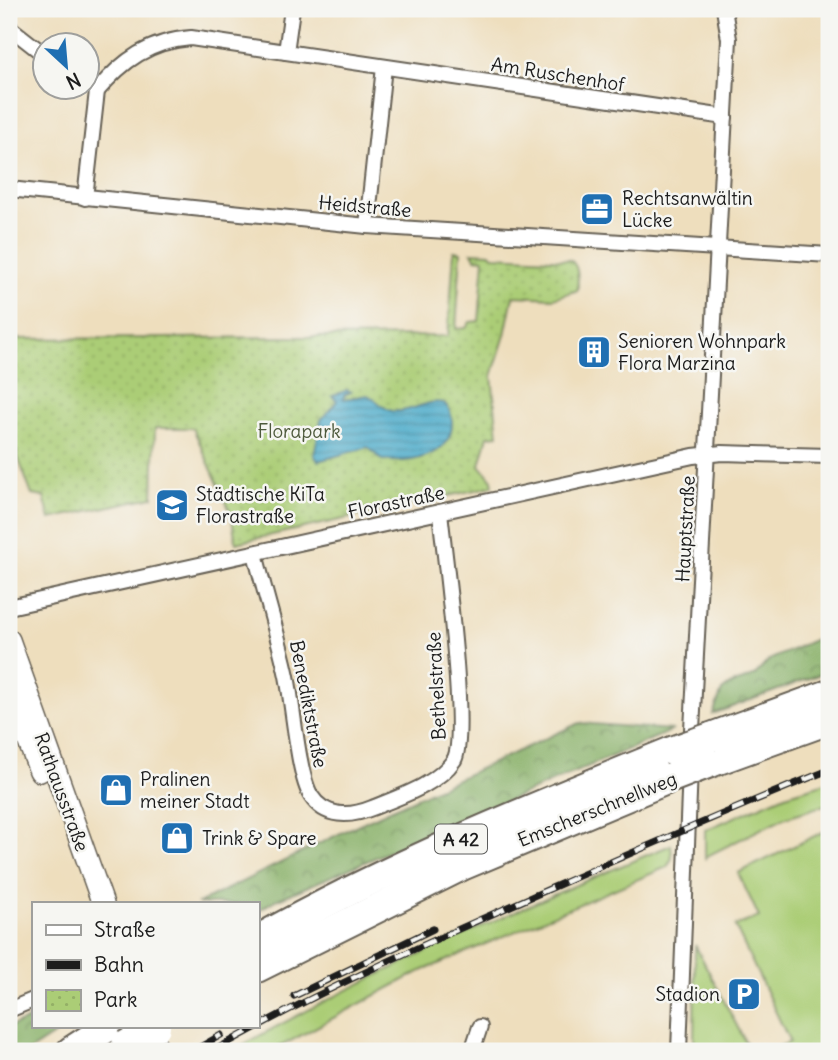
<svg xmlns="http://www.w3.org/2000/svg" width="838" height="1060" font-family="Delius,sans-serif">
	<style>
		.grass { fill: #abcd76; stroke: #647449; stroke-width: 2 }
		.forest { fill: url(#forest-crowns); stroke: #526642; stroke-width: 2 }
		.park { fill: url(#park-dots); stroke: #647449; stroke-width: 2 }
		.water { fill: url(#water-rules); stroke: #346473; stroke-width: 2 }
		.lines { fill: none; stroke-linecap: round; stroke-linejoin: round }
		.street-casing { stroke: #666054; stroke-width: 18 }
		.secondary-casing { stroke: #666054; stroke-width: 24 }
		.highway-casing { stroke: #666054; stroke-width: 32 }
		.street { stroke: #fff; stroke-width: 14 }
		.secondary { stroke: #fff; stroke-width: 21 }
		.highway { stroke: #fff; stroke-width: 28 }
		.rail-casing { stroke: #1c1c1c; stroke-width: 7 }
		.rail { stroke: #f6f6f2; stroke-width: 4.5; stroke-dasharray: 13; stroke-linecap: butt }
		.highway-bridge-casing { stroke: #666054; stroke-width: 32; stroke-linecap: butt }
		.highway-bridge { stroke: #fff; stroke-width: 28 }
		.labels { text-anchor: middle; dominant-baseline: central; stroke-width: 5; stroke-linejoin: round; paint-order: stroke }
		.shield { fill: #f6f6f2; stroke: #5d5d5c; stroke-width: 2 }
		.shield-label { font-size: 18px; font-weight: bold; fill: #1c1c1c }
		.street-label { font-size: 19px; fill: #1c1c1c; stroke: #f6f6f2 }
		.poi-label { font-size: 19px; fill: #1c1c1c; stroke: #f6f6f2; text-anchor: start }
		.park-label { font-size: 19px; fill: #4e5a3c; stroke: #f6f6f2 }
	</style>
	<defs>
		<pattern id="forest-crowns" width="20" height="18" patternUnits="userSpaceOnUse" patternTransform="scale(1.75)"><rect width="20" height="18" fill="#88b067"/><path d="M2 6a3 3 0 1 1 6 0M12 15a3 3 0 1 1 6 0" fill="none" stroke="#6e8e54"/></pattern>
		<pattern id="park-dots" width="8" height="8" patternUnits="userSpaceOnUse" patternTransform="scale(1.75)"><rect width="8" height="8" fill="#abcd76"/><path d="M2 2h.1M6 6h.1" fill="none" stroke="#93af66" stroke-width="1.8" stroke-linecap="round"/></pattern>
		<pattern id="water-rules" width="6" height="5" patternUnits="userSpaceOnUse" patternTransform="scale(1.75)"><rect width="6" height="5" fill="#4babca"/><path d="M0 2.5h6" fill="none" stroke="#3e8aa3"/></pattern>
	</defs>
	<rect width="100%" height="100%" fill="#f6f6f2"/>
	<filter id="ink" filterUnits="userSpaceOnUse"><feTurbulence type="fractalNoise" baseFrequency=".0143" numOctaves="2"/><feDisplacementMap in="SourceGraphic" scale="14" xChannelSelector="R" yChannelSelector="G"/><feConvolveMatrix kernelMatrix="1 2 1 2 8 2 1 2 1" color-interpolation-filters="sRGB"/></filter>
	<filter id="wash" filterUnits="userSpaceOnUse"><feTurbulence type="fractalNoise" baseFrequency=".00686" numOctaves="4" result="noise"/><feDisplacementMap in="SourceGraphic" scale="28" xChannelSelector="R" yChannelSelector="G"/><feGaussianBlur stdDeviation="1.57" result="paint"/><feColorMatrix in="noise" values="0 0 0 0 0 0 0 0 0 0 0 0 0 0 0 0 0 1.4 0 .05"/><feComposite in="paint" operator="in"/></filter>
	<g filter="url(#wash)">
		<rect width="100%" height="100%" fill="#eedebd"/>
		<g class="grass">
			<path d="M829,782v22l-46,14 -78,39v3v-30l80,-35z"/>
			<path d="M829,829v222h-59l20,-9 -55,-116 24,-9 -21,-44z"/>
			<path d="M671,845l1,13 -5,9 -250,106 -145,78h-40c141,-79 290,-144 439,-206z"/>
			<path d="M695,945l55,106h-56z"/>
		</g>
		<g class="forest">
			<path d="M829,633v38l-116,43 9,-23 8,-6 24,-9 15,-16z"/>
			<path d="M579,723l94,7 -397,170 -19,11v-7h-60l156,-77z"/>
			<path d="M33,1018v9h33l-37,24h-20v-24z"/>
		</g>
		<path class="park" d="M454,251l7,1 -5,77 10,-1 4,-6 9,-1 5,-62 -9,-1 -3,-6 18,1 4,3 76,4c10,6 7,19 8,30l-24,8 -41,-2 -8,39 -13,41 6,59 -10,1 -8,29 12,15 1,6 -257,57 -5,-30 -38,-85h-38l-2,69 -103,22 -6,-22 -12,-2 -23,-62v-94l439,-3z"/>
		<path class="water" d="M347,390l4,2 -7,3v4l23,-4c9,3 15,14 25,16 17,3 34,-12 52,-8 6,5 8,11 8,20 0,34 -44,41 -70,37l-14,-13 -50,14 -4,-6 7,-35 16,-19 -5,-5z"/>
	</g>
	<g filter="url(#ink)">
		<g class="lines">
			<g class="street-casing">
				<g id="street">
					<path d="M9,27l37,29"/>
					<path d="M286,52l6,-43"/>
					<path d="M97,91c26,-31 53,-50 94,-53l534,79"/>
					<path d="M9,189l358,37 462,29"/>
					<path d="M85,198l12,-107"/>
					<path d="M367,226l17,-159"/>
					<path d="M255,553c10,41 23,82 32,123 6,29 11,99 24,120 14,22 39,21 61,12 27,-11 65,-23 82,-48 15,-24 -10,-209 -14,-248"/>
					<path d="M9,607l684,-151 29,-3 107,3"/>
					<path d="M691,748l38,-709 -5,-30"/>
					<path d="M9,1010l24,-10"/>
					<path d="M472,1051l8,-24"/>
					<path d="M679,1051l11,-283"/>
				</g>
			</g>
			<g class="secondary-casing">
				<g id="secondary">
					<path d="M9,640l94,264"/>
					<path d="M9,691l31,80"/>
					<path d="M149,1027l9,24"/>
				</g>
			</g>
			<g class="highway-casing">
				<g id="highway">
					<path d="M711,737l118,-43"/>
					<path d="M710,763l119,-43"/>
					<path d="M257,940c133,-75 274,-132 415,-189"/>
					<path d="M257,968l207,-103 207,-87"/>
					<path d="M71,1051l37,-24"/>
				</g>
			</g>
			<use href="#street" class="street"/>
			<use href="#secondary" class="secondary"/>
			<use href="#highway" class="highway"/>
			<g class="rail-casing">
				<g id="rail">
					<path d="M294,996l139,-67"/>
					<path d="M193,1051l28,-16"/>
					<path d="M213,1051c107,-61 220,-111 334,-161 93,-41 187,-82 282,-120"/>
				</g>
			</g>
			<use href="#rail" class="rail"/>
			<g class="highway-bridge-casing">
				<g id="highway-bridge">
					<path d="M672,751l39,-14"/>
					<path d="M671,778l39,-15"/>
					<path d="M126,1045l30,-18"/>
				</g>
			</g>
			<use href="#highway-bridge" class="highway-bridge"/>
		</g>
	</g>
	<defs>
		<g id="office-square" transform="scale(1.75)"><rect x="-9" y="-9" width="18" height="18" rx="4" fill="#1f6fb2" stroke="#f6f6f2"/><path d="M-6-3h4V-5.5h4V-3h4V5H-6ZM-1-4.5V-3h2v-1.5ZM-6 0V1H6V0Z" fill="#fff"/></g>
		<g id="building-square" transform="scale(1.75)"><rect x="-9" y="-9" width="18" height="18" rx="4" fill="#1f6fb2" stroke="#f6f6f2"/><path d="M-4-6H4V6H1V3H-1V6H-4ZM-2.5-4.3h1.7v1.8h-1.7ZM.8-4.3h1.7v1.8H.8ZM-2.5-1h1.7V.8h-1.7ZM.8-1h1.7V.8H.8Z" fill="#fff"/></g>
		<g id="school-square" transform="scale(1.75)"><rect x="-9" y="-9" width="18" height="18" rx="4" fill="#1f6fb2" stroke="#f6f6f2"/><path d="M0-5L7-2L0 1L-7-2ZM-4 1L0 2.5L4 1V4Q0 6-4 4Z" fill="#fff"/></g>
		<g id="shop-square" transform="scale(1.75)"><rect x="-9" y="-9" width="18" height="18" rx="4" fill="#1f6fb2" stroke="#f6f6f2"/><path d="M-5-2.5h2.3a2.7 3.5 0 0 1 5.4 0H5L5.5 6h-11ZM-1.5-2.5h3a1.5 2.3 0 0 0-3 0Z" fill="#fff"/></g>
		<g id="parking-square" transform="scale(1.75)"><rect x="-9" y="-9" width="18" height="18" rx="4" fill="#1f6fb2" stroke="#f6f6f2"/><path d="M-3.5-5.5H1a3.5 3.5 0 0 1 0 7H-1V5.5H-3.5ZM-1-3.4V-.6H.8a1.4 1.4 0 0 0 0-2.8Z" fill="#fff"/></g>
	</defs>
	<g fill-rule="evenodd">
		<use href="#office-square" x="597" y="209"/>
		<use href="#building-square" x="594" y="352"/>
		<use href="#school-square" x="172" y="505"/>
		<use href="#shop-square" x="116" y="790"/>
		<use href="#shop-square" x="177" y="838"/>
		<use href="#parking-square" x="744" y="994"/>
	</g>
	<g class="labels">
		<rect class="shield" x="435" y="824.5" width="52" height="29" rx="5"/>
		<g class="shield-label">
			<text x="461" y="839">A 42</text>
		</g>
		<g class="street-label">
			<text transform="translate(558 74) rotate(9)">Am Ruschenhof</text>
			<text transform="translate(365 206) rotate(5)">Heidstraße</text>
			<text transform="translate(396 502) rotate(-12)">Florastraße</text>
			<text transform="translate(685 529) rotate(-87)">Hauptstraße</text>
			<text transform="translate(436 686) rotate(-93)">Bethelstraße</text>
			<text transform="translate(309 704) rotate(79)">Benediktstraße</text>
			<text transform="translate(62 792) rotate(70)">Rathausstraße</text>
			<text transform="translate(597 809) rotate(-22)">Emscherschnellweg</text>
		</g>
		<g class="poi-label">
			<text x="622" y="198">Rechtsanwältin<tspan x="622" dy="22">Lücke</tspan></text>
			<text x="618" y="341">Senioren Wohnpark<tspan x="618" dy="22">Flora Marzina</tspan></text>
			<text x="196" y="494">Städtische KiTa<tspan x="196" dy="22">Florastraße</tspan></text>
			<text x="140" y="779">Pralinen<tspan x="140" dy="22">meiner Stadt</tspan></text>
			<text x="202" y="838">Trink &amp; Spare</text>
			<text x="720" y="994" text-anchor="end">Stadion</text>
		</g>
		<g class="park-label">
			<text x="299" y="431">Florapark</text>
		</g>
	</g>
	<rect width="838" height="1060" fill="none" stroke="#f6f6f2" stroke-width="35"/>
	<rect x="32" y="902" width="228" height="126" fill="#f6f6f2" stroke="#9f9f9c" stroke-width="2"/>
	<rect x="46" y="925" width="35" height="10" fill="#ffffff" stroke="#9f9f9c" stroke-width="2"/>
	<text x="94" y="937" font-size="21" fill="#1c1c1c">Straße</text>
	<rect x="46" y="960" width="35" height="10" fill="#1c1c1c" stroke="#9f9f9c" stroke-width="2"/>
	<text x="94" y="972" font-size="21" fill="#1c1c1c">Bahn</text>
	<rect x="46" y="990" width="35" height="21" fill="url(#park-dots)" stroke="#9f9f9c" stroke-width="2"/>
	<text x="94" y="1007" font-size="21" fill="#1c1c1c">Park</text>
	<g transform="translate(66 66) rotate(154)"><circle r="33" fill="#f6f6f2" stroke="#9f9f9c" stroke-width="2"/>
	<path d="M0-5L12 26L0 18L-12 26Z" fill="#1f6fb2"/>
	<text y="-10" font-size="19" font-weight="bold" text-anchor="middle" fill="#1c1c1c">N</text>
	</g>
</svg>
